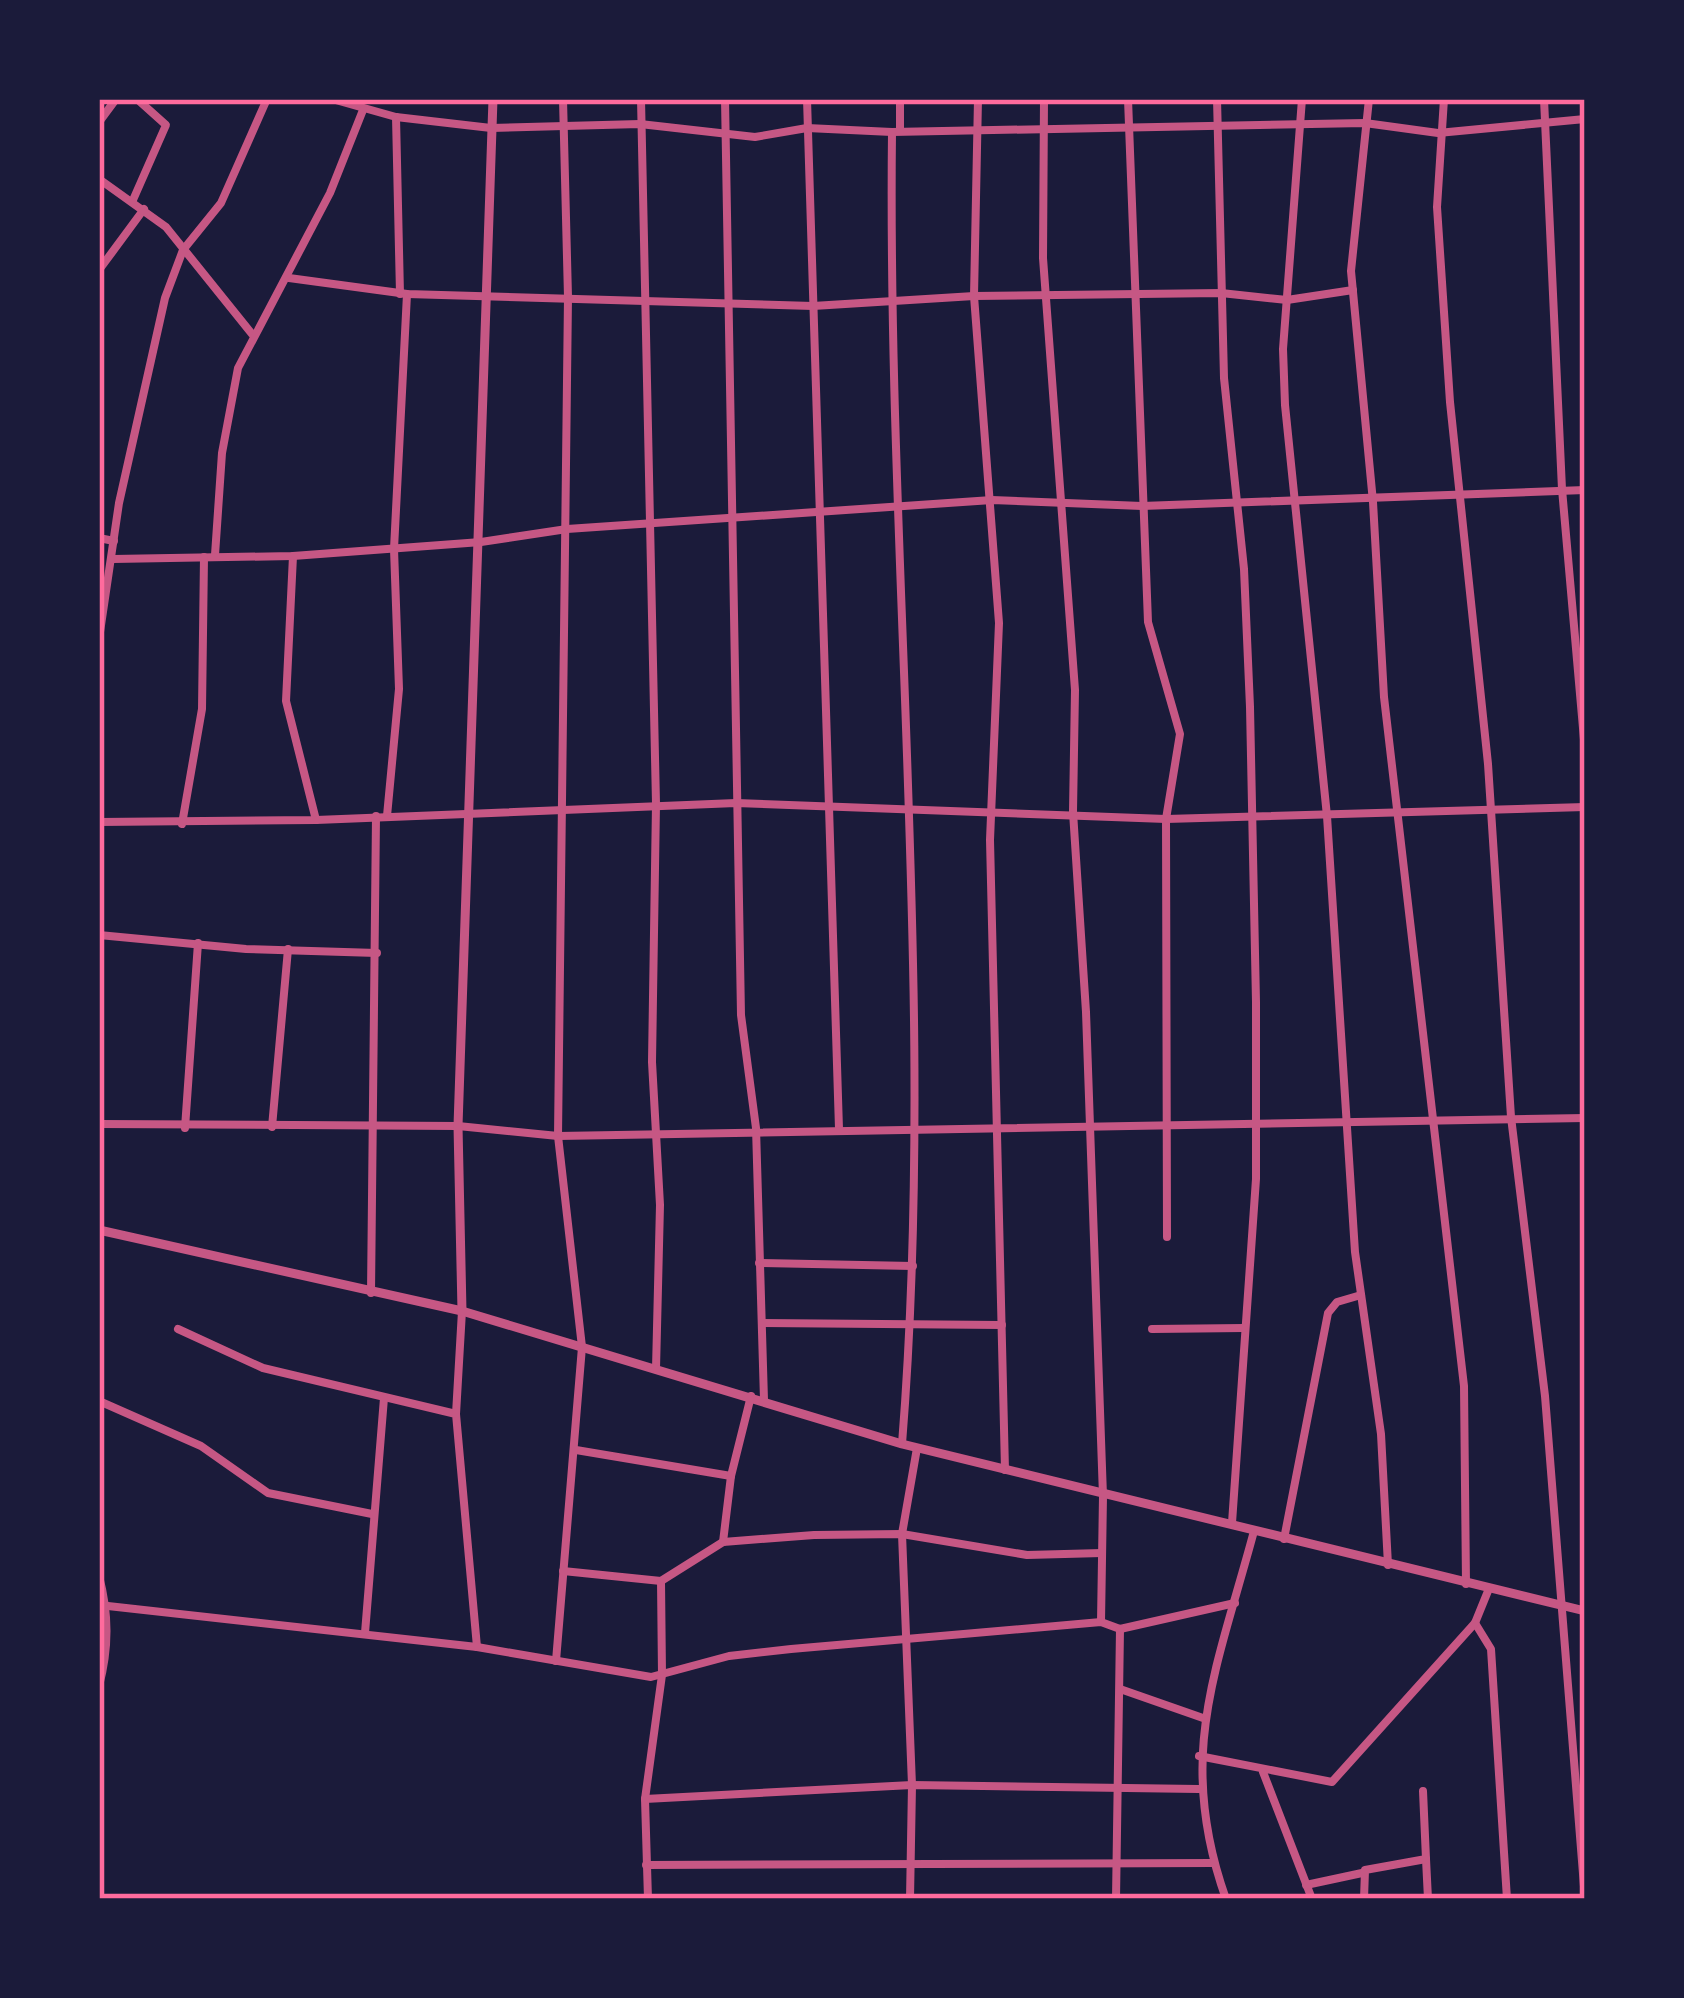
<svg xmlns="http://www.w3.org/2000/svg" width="1684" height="1998" font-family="'Open Sans',sans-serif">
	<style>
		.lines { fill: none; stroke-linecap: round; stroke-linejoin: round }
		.minor { stroke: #c65784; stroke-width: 8 }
		.tertiary { stroke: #c65784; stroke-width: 9 }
		.neatline { fill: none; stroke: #ff6b9d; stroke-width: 4.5 }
	</style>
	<rect width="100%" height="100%" fill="#1b1b3a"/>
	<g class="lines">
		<g class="minor">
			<path d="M332,99l64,18 95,11 149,-4 115,13 52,-9 85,4 473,-9 73,10 147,-14"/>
			<path d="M641,99l15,705 -4,258 8,143 -4,164"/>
			<path d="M725,99l16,916 15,113 8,272"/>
			<path d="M807,99l32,1030"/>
			<path d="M900,99v32"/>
			<path d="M978,99l-4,197 25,327 -9,217 15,630"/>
			<path d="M1044,99l-1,159 32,432 -2,122 13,200 17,484 -2,126"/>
			<path d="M1128,99l20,523 32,112 -14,85 1,418"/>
			<path d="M1217,99l7,279 20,191 6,138 6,295v177l-24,344"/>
			<path d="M1302,99l-19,250 2,56 42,411 28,436 26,182 7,131"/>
			<path d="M1369,99l-18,172 22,231 11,195 80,689 2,198"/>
			<path d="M1444,99l-7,108 13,195 38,362 23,353 34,279 40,503"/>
			<path d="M1544,99l18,390 23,262"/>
			<path d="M396,117l4,177"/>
			<path d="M99,122l17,-23"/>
			<path d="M892,132c-5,437 45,875 10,1312"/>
			<path d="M99,179l67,48 86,107"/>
			<path d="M133,200l33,-75 -29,-26"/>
			<path d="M99,270l45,-61"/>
			<path d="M289,278l118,16 406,12 161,-10 247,-3 66,7 66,-10"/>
			<path d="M99,538l15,3"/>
			<path d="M215,555l7,-102 16,-85 92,-175 33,-83"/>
			<path d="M293,556l-7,145 30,119"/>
			<path d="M113,559l180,-3 188,-14 86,-13 425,-29 150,6 443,-16"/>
			<path d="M99,639l20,-136 46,-205 18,-48 38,-47 46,-104"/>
			<path d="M387,816l12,-127 -5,-140 13,-255"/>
			<path d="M99,822l217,-2 420,-17 430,16 419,-12"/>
			<path d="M182,824l20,-115 2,-152"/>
			<path d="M99,935l147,14 131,4"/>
			<path d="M99,1124l359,2 100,10 1027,-18"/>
			<path d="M272,1127l16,-178"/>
			<path d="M185,1128l13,-185"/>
			<path d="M759,1263l154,3"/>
			<path d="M371,1293l5,-477"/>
			<path d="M762,1323l240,2"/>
			<path d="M178,1329l85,39 193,46 21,233"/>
			<path d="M1152,1329l92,-1"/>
			<path d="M99,1401l102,45 67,47 104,21"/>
			<path d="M456,1414l6,-103"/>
			<path d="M576,1450l155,26"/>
			<path d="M1284,1539l44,-226 9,-11 24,-7"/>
			<path d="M723,1542l8,-66 20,-80"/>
			<path d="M563,1571l98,10"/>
			<path d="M99,1576c10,38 10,72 0,110"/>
			<path d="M99,1605l378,42 174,30 78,-21 62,-7 310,-27 19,7 115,-26"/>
			<path d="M1475,1623l16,26 16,250"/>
			<path d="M365,1633l19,-235"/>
			<path d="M556,1661l26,-314 -24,-211 10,-839 -5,-198"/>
			<path d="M1120,1689l83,29"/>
			<path d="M1199,1756l133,26 143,-159 13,-32"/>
			<path d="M1263,1772l49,127"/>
			<path d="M645,1799l267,-14 287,4"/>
			<path d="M1426,1859l2,40"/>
			<path d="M646,1865l566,-2"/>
			<path d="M1306,1885l56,-12"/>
			<path d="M648,1899l-3,-100 17,-124 -1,-94 62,-39 91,-7 88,-1 125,21 75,-2"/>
			<path d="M910,1899l2,-114 -10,-251 15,-86"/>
			<path d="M1116,1899l4,-270"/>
			<path d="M1226,1899c-51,-143 -9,-230 28,-368"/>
			<path d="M1364,1899l1,-29 61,-11 -3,-68"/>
		</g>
		<g class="tertiary">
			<path d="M99,1230l363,81 440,133 683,167"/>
			<path d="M462,1311l-4,-185 35,-1027"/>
		</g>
	</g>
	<rect width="1684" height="1998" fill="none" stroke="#1b1b3a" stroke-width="204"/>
	<rect x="102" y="102" width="1480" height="1794" class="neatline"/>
</svg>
